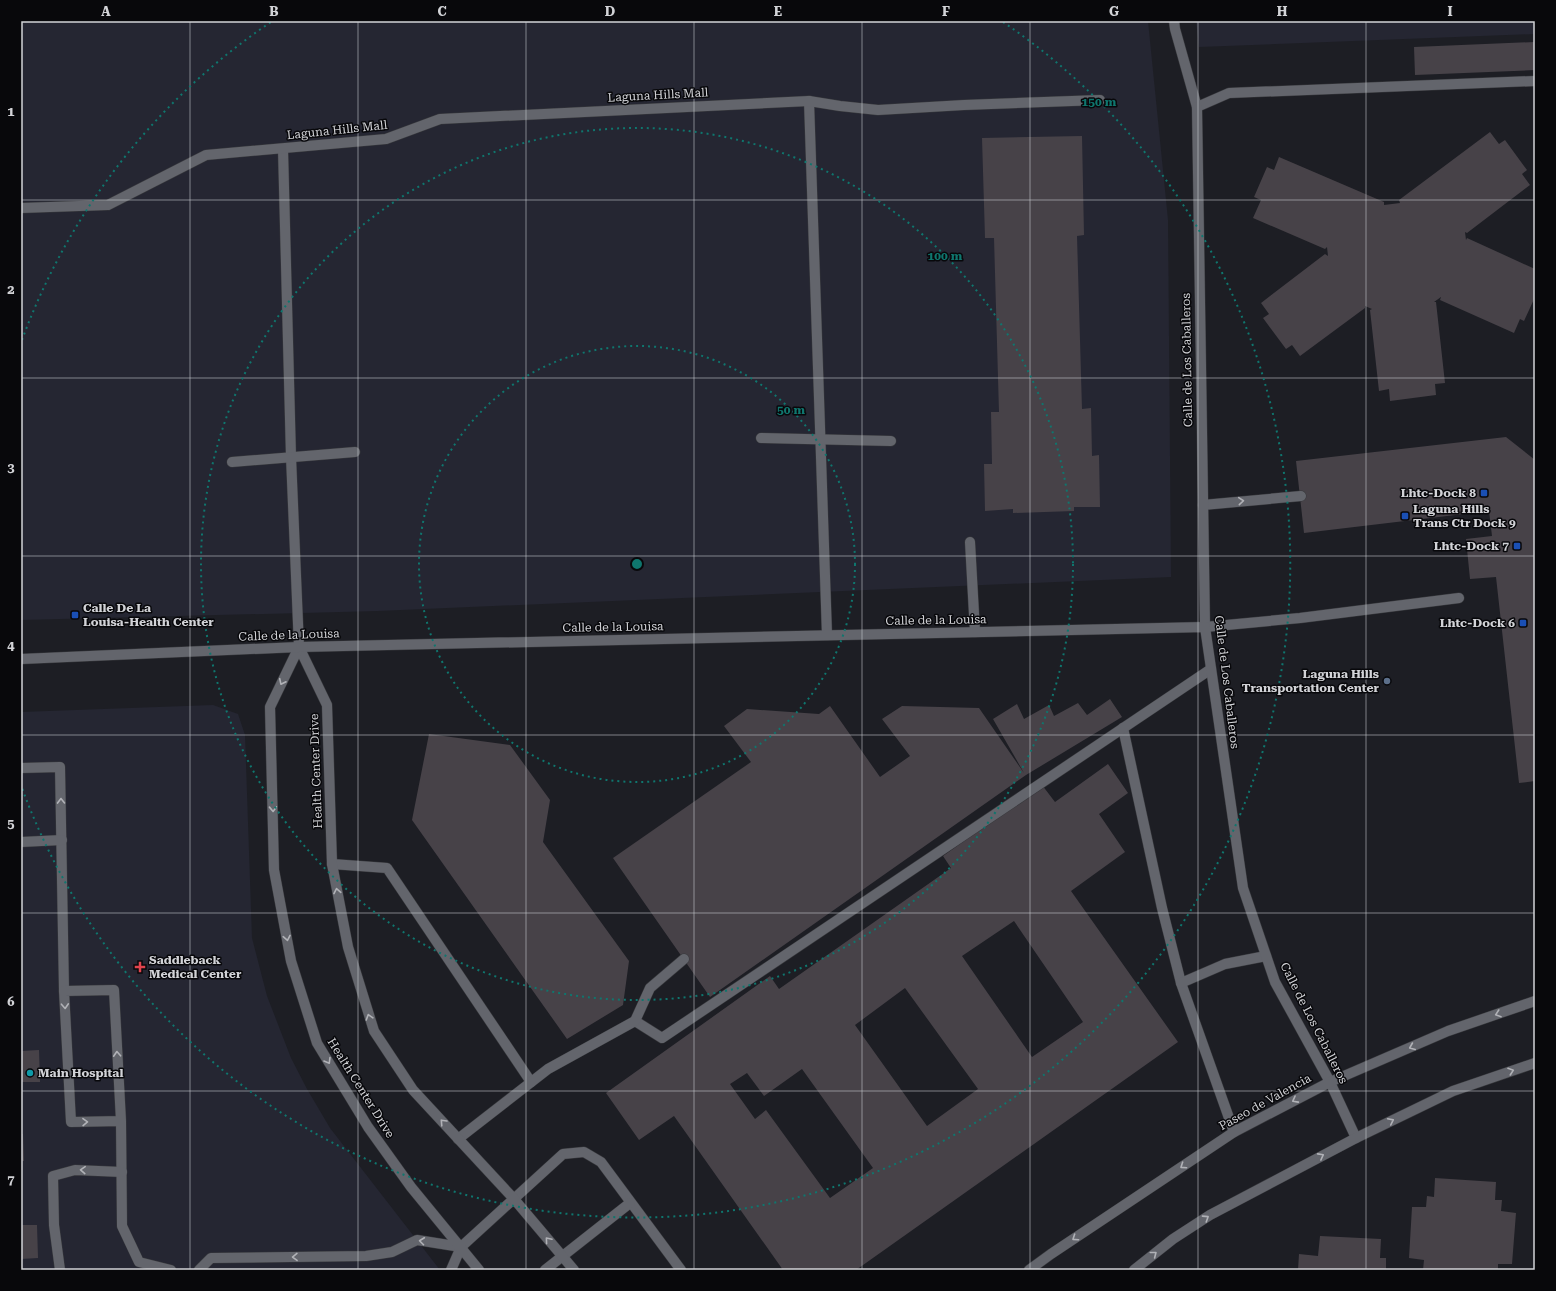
<svg xmlns="http://www.w3.org/2000/svg" width="1556" height="1291" font-family="'Roboto Serif',serif">
	<style>
		.built { fill: #252632 }
		.building { fill: #474248; fill-rule: evenodd }
		.lines { fill: none; stroke-linecap: round; stroke-linejoin: round }
		.service-casing { stroke: #38393d; stroke-width: 11 }
		.minor-casing { stroke: #38393d; stroke-width: 11 }
		.tertiary-casing { stroke: #38393d; stroke-width: 11 }
		.secondary-casing { stroke: #38393d; stroke-width: 11 }
		.service { stroke: #63656c; stroke-width: 10 }
		.minor { stroke: #63656c; stroke-width: 10 }
		.tertiary { stroke: #63656c; stroke-width: 10 }
		.secondary { stroke: #63656c; stroke-width: 10 }
		.oneway { stroke: #b1b2b7 }
		.grid { fill: none; stroke: #d2d3d7; stroke-width: 1; stroke-opacity: 0.55 }
		.ring { fill: none; stroke: #0f766e; stroke-width: 2; stroke-dasharray: 2 4 }
		.transit-dot { fill: #1a4fb4; stroke: #08080b; stroke-width: 1.5 }
		.service-dot { fill: #5c6f8a; stroke: #08080b; stroke-width: 1.5 }
		.health-dot { fill: #e0444e; stroke: #08080b; stroke-width: 1.5 }
		.culture-dot { fill: #0f9aa8; stroke: #08080b; stroke-width: 1.5 }
		.labels { text-anchor: middle; dominant-baseline: central; stroke-width: 3; stroke-linejoin: round; paint-order: stroke }
		.street-label { font-size: 12px; fill: #d2d3d7; stroke: #08080b }
		.poi-label { font-size: 12px; font-weight: bold; fill: #d2d3d7; stroke: #08080b; text-anchor: end }
		.centre { fill: #0f766e; stroke: #08080b; stroke-width: 2 }
		.ring-label { font-size: 12px; text-anchor: middle; font-weight: bold; fill: #0f766e; stroke: #08080b; stroke-width: 3; stroke-linejoin: round; paint-order: stroke }
		.neatline { fill: none; stroke: #d2d3d7; stroke-width: 1.5 }
		.grid-label { font-size: 13px; text-anchor: middle; font-weight: bold; fill: #d2d3d7 }
	</style>
	<rect width="100%" height="100%" fill="#1d1e24"/>
	<g class="built">
		<path d="M21,21h1127l20,199 3,357 -793,34 -357,9z"/>
		<path d="M1196,21h339v13l-336,13z"/>
		<path d="M213,705l25,9 7,21 7,203 15,58 24,62 16,31 23,39 110,142h-419v-558z"/>
	</g>
	<g class="building">
		<path d="M1535,42v28l-120,5 -1,-28z"/>
		<path d="M1490,132l9,12 6,-4 22,30 -5,4 8,11 -63,48 -2,-1 1,8 1,-2 68,31v28l-11,24 -4,-2 -6,14 -74,-33 1,-3 -7,5h2l9,81 -10,1 1,11 -46,6 -1,-12 -10,2 -9,-81 2,-1 -7,-3v2l-65,48 -8,-11 -6,4 -23,-31 6,-4 -8,-11 64,-49 3,2 -1,-9 -2,2 -72,-31 8,-18 -7,-3 13,-30 7,3 5,-13 105,45v3l16,-2 -1,-3z"/>
		<path d="M1082,136l2,99 -7,1 5,173 9,-1 1,48 7,-1 1,52h-26v4l-61,2v-4l-28,2 -1,-47h8l-1,-52h8l-5,-174h-9l-3,-100z"/>
		<path d="M1506,437l29,23v321l-16,2 -23,-206 -26,2 -4,-40 26,-3 -3,-25 -185,22 -8,-72z"/>
		<path d="M1110,699l12,18 -96,58 -316,222 -97,-139 138,-96 -27,-36 23,-17 72,5 11,-8 50,71 30,-21 -28,-37 20,-13 77,2 45,65 -31,-54 24,-15 7,15 25,-14 5,11 24,-13 9,12z"/>
		<path d="M429,734l81,11 40,55 -7,42 86,119 -6,44 -56,34 -155,-219z"/>
		<path d="M1108,764l20,29 -29,21 26,38 -54,39 107,151 -322,228h-73l-109,-154 -35,24 -33,-47 164,-117 9,13 172,-121 -8,-12 99,-71 13,17zM1014,921l69,101 -51,35 -70,-101zM905,988l73,101 -51,37 -72,-101zM802,1069l71,99 -43,30 -64,-88 -11,9 -25,-35 17,-11 17,23z"/>
		<path d="M39,1050l1,32h-19v-31z"/>
		<path d="M21,1134h2l1,27h-3z"/>
		<path d="M1435,1178l61,4 -1,18h7l-1,11 15,2 -4,51h-14v6h-75l1,-10 -15,-2 3,-51h14l1,-11 7,1z"/>
		<path d="M21,1225h16l1,33 -17,1z"/>
		<path d="M1320,1236l61,3 -1,19h6v12h-88l1,-16 19,2z"/>
	</g>
	<g class="lines">
		<g class="service-casing">
			<g id="service">
				<path d="M1174,21l1,8 22,78 32,-14 306,-12"/>
				<path d="M809,101l18,534"/>
				<path d="M283,149l8,308 8,190"/>
				<path d="M21,208l87,-3 98,-50 180,-16 54,-20 369,-18 31,5 38,4 86,-5 136,-5"/>
				<path d="M761,438l130,3"/>
				<path d="M232,462l123,-10"/>
				<path d="M1203,505l98,-9"/>
				<path d="M970,542l5,90"/>
				<path d="M1205,627l95,-9 159,-20"/>
				<path d="M1123,728l39,180 19,75 53,149"/>
				<path d="M21,768l39,-1 4,224"/>
				<path d="M21,842l41,-2"/>
				<path d="M332,864l55,4 144,214"/>
				<path d="M1181,983l44,-19 41,-8"/>
				<path d="M635,1021l27,17 549,-369"/>
				<path d="M121,1121l-50,1 -7,-131 50,-1 7,131 1,105 17,36 32,8"/>
				<path d="M458,1139l90,-70 87,-48 15,-33 34,-29"/>
				<path d="M60,1270l-6,-45 -1,-49 22,-6 47,2"/>
				<path d="M199,1270l12,-12 155,-2 26,-4 25,-12 44,7"/>
				<path d="M451,1270l10,-23 102,-93 21,-2 17,10 80,108"/>
				<path d="M545,1270l85,-67"/>
			</g>
		</g>
		<g class="minor-casing">
			<g id="minor">
				<path d="M1197,107l8,520"/>
				<path d="M1330,1082l26,56"/>
			</g>
		</g>
		<g class="tertiary-casing">
			<g id="tertiary">
				<path d="M299,647l28,58 5,159 16,83 26,84 39,59 101,109 60,71"/>
				<path d="M299,647l-29,60 4,163 17,91 26,82 51,84 43,60 68,83"/>
				<path d="M21,659l278,-12 906,-20 38,261 32,94 55,100"/>
			</g>
		</g>
		<g class="secondary-casing">
			<g id="secondary">
				<path d="M1029,1270l22,-16 183,-122 96,-50 118,-51 87,-30"/>
				<path d="M1134,1270l39,-31 37,-24 146,-77 97,-47 82,-28"/>
			</g>
		</g>
		<use href="#service" class="service"/>
		<use href="#minor" class="minor"/>
		<use href="#tertiary" class="tertiary"/>
		<use href="#secondary" class="secondary"/>
	</g>
	<defs><path id="oneway-chevron" d="M-2-3.5L2.5 0L-2 3.5" fill="none" stroke-width="1.6" stroke-linecap="round" stroke-linejoin="round"/></defs>
	<g class="oneway">
		<use href="#oneway-chevron" transform="translate(1241 501) rotate(-5)"/>
		<use href="#oneway-chevron" transform="translate(282 682) rotate(116)"/>
		<use href="#oneway-chevron" transform="translate(61 801) rotate(-91)"/>
		<use href="#oneway-chevron" transform="translate(273 809) rotate(88)"/>
		<use href="#oneway-chevron" transform="translate(337 891) rotate(-101)"/>
		<use href="#oneway-chevron" transform="translate(287 938) rotate(79)"/>
		<use href="#oneway-chevron" transform="translate(65 1006) rotate(87)"/>
		<use href="#oneway-chevron" transform="translate(1498 1014) rotate(161)"/>
		<use href="#oneway-chevron" transform="translate(369 1017) rotate(-107)"/>
		<use href="#oneway-chevron" transform="translate(1412 1047) rotate(157)"/>
		<use href="#oneway-chevron" transform="translate(117 1054) rotate(-93)"/>
		<use href="#oneway-chevron" transform="translate(328 1061) rotate(59)"/>
		<use href="#oneway-chevron" transform="translate(1511 1071) rotate(-19)"/>
		<use href="#oneway-chevron" transform="translate(1295 1100) rotate(152)"/>
		<use href="#oneway-chevron" transform="translate(1391 1121) rotate(-26)"/>
		<use href="#oneway-chevron" transform="translate(85 1122) rotate(-1)"/>
		<use href="#oneway-chevron" transform="translate(443 1122) rotate(-133)"/>
		<use href="#oneway-chevron" transform="translate(1321 1156) rotate(-28)"/>
		<use href="#oneway-chevron" transform="translate(1183 1166) rotate(146)"/>
		<use href="#oneway-chevron" transform="translate(83 1170) rotate(-177)"/>
		<use href="#oneway-chevron" transform="translate(1206 1218) rotate(-33)"/>
		<use href="#oneway-chevron" transform="translate(1075 1238) rotate(146)"/>
		<use href="#oneway-chevron" transform="translate(548 1240) rotate(-130)"/>
		<use href="#oneway-chevron" transform="translate(422 1241) rotate(-173)"/>
		<use href="#oneway-chevron" transform="translate(1154 1254) rotate(-38)"/>
		<use href="#oneway-chevron" transform="translate(295 1257) rotate(179)"/>
	</g>
	<path class="grid" d="M190,21v1249M358,21v1249M526,21v1249M694,21v1249M862,21v1249M1030,21v1249M1198,21v1249M1366,21v1249M21,200h1514M21,378h1514M21,556h1514M21,735h1514M21,913h1514M21,1091h1514"/>
	<g class="ring">
		<circle cx="637" cy="564" r="218"/>
		<circle cx="637" cy="564" r="436"/>
		<path d="M22 340A654 654 0 0 1 271 22M1003 22A654 654 0 1 1 22 788"/>
	</g>
	<g class="transit-dot">
		<rect x="1480" y="489" width="8" height="8" rx="2"/>
		<rect x="1401" y="512" width="8" height="8" rx="2"/>
		<rect x="1513" y="542" width="8" height="8" rx="2"/>
		<rect x="71" y="611" width="8" height="8" rx="2"/>
		<rect x="1519" y="619" width="8" height="8" rx="2"/>
	</g>
	<circle class="service-dot" cx="1387" cy="681" r="4"/>
	<path class="health-dot" d="M138 961h4v4h4v4h-4v4h-4v-4h-4v-4h4z"/>
	<circle class="culture-dot" cx="30" cy="1073" r="4"/>
	<g class="labels">
		<g class="street-label">
			<text transform="translate(658 95) rotate(-3)">Laguna Hills Mall</text>
			<text transform="translate(337 130) rotate(-6)">Laguna Hills Mall</text>
			<text transform="translate(1187 360) rotate(-91)">Calle de Los Caballeros</text>
			<text transform="translate(936 620) rotate(-1)">Calle de la Louisa</text>
			<text transform="translate(613 627) rotate(-1)">Calle de la Louisa</text>
			<text transform="translate(289 635) rotate(-2)">Calle de la Louisa</text>
			<text transform="translate(1227 682) rotate(83)">Calle de Los Caballeros</text>
			<text transform="translate(316 771) rotate(-92)">Health Center Drive</text>
			<text transform="translate(1314 1023) rotate(63)">Calle de Los Caballeros</text>
			<text transform="translate(361 1088) rotate(58)">Health Center Drive</text>
			<text transform="translate(1265 1102) rotate(-29)">Paseo de Valencia</text>
		</g>
		<g class="poi-label">
			<text x="1476" y="493">Lhtc-Dock 8</text>
			<text x="1413" y="509" text-anchor="start">Laguna Hills<tspan x="1413" dy="14">Trans Ctr Dock 9</tspan></text>
			<text x="1509" y="546">Lhtc-Dock 7</text>
			<text x="83" y="608" text-anchor="start">Calle De La<tspan x="83" dy="14">Louisa-Health Center</tspan></text>
			<text x="1515" y="623">Lhtc-Dock 6</text>
			<text x="1379" y="674">Laguna Hills<tspan x="1379" dy="14">Transportation Center</tspan></text>
			<text x="149" y="960" text-anchor="start">Saddleback<tspan x="149" dy="14">Medical Center</tspan></text>
			<text x="38" y="1073" text-anchor="start">Main Hospital</text>
		</g>
	</g>
	<circle cx="637" cy="564" r="6" class="centre"/>
	<g class="ring-label">
		<text x="1099" y="106">150 m</text>
		<text x="945" y="260">100 m</text>
		<text x="791" y="414">50 m</text>
	</g>
	<rect width="1556" height="1291" fill="none" stroke="#08080b" stroke-width="44"/>
	<rect x="22" y="22" width="1512" height="1247" class="neatline"/>
	<g class="grid-label">
		<text x="106" y="16">A</text>
		<text x="274" y="16">B</text>
		<text x="442" y="16">C</text>
		<text x="610" y="16">D</text>
		<text x="778" y="16">E</text>
		<text x="946" y="16">F</text>
		<text x="1114" y="16">G</text>
		<text x="1282" y="16">H</text>
		<text x="1450" y="16">I</text>
		<text x="11" y="116">1</text>
		<text x="11" y="294">2</text>
		<text x="11" y="472">3</text>
		<text x="11" y="650">4</text>
		<text x="11" y="828">5</text>
		<text x="11" y="1006">6</text>
		<text x="11" y="1184">7</text>
	</g>
</svg>
